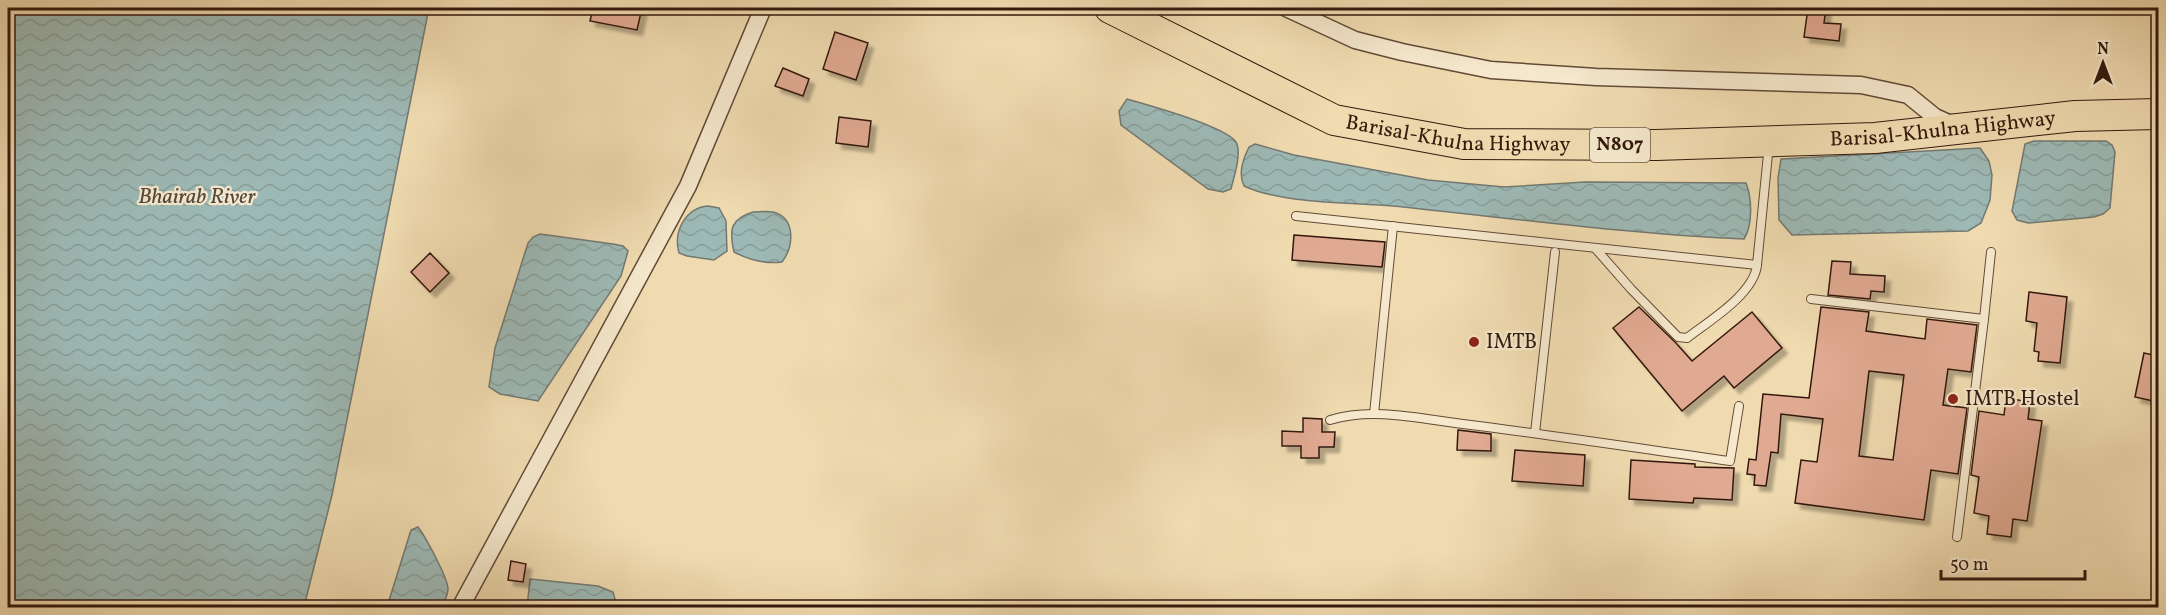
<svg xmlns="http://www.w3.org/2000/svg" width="2166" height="615" font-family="Vollkorn,serif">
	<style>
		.water { fill: url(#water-waves); stroke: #737972; stroke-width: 1.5 }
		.building { fill: #e0a991; stroke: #33190d; stroke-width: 1.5; fill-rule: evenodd; filter: url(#shadow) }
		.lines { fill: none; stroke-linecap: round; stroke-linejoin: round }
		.lane-casing { stroke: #624a36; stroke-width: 10 }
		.street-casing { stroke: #624a36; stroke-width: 19 }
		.highway-casing { stroke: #33190d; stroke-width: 32 }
		.lane { stroke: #f5e8cc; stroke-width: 8 }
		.street { stroke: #f5e8cc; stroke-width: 16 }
		.highway { stroke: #f0dbb0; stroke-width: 30 }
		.poi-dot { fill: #8f2418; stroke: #f5e8cc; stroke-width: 2 }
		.labels { text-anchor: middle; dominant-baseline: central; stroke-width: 4.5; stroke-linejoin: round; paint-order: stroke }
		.shield { fill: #f5e8cc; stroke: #6d5746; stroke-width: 1.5 }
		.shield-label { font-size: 20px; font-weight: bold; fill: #33190d }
		.street-label { font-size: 21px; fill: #33190d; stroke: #f5e8cc }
		.poi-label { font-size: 21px; fill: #33190d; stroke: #f5e8cc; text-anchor: start }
		.water-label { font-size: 22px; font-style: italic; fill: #53493f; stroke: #f5e8cc }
	</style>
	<defs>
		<pattern id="water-waves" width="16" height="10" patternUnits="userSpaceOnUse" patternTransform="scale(1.5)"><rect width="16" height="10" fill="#9db9b5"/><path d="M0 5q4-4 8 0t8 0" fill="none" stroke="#889e9a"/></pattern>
		<filter id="shadow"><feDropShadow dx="5.5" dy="5.5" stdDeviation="1.5" flood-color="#0004"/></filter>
	</defs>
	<rect width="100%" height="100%" fill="#f0dbb0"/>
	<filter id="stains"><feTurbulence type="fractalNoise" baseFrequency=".00333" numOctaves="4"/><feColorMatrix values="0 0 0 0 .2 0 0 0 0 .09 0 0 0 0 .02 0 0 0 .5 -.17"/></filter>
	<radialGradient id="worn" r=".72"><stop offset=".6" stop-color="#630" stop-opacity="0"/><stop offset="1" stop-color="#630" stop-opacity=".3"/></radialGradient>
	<g class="water">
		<path d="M8,8h421l-97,487 -28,112h-296z"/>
		<path d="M1127,99c18,5 105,29 110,45 4,13 -3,32 -6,45l-8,3 -15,-3 -87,-64 -2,-14z"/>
		<path d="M2034,141h72l6,4 3,7 -5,56 -7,6 -9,3 -66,6 -11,-3 -5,-9 13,-67z"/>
		<path d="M1255,144l39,11 134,25 76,7 81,-5 161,1c6,15 7,42 -2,56 -118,-5 -234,-21 -351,-33 -43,-4 -111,-2 -149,-20 -6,-12 -1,-28 5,-39z"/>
		<path d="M1980,148l9,13 3,14 -2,25 -9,23 -13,8 -176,4 -13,-15 -1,-42 3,-19z"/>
		<path d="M708,206l11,2 7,13 1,30 -13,9 -27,-4 -8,-3c-6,-21 6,-45 29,-47z"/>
		<path d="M753,212c6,0 14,-1 20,0 23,6 21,34 9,50 -17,2 -33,-2 -48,-10 -5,-22 -4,-33 19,-40z"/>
		<path d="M540,234l73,10 10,2 5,5 -7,25 -83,125 -38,-7 -11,-7 6,-39 33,-105 5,-6z"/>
		<path d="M418,527c7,9 30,51 30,62 0,6 -4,13 -6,18h-55l24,-77z"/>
		<path d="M530,579l68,7 15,6 2,7 -2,8h-86z"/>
	</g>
	<g class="building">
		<path d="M593,8h11l22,4 1,-4h15l-5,22 -47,-9z"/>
		<path d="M1808,8h18l-2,15 17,1 -2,17 -35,-4z"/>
		<path d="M835,32l33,11 -12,37 -33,-11z"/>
		<path d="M783,68l26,11 -6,17 -28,-10z"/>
		<path d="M839,117l32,4 -3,26 -32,-4z"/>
		<path d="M1294,235l91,7 -3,25 -90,-7z"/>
		<path d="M430,253l19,20 -19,19 -19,-20z"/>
		<path d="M1832,261l19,1 -1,12 35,2 -1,16 -13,-1 -1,8 -42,-4z"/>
		<path d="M2029,292l38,5 -7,66 -22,-2 1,-9 -5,-1 3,-28 -11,-2z"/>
		<path d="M1639,307l37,36 16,18 60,-49 30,36 -48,40 -10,-12 -42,35 -69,-83z"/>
		<path d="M1821,307l48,5 -3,19 59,8 2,-20 50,6 -6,47 -23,-3 -5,36 24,3 -9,66 -27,-4 -7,50 -129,-17 6,-43 16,2 6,-43 -42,-5 -3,39 -7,-1 -5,34 -12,-1 1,-10 -8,-1 2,-15 7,1 7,-66 46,4zM1869,371l35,4 -11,85 -34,-4z"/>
		<path d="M2144,353l14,3v46l-23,-5z"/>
		<path d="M2006,398l24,4 -2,17 14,2 -15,100 -14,-2 -2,18 -24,-3 2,-18 -15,-3 5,-36 -8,-2 8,-64 25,4z"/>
		<path d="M1303,418l19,1v13h13l-1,15h-15v11h-18v-12h-19v-15l21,1z"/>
		<path d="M1458,430l33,4v17l-34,-1z"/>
		<path d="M1515,450l70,5 -2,31 -71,-5z"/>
		<path d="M1631,460l64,4v3l39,1 -2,32 -38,-2 -1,5 -64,-4z"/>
		<path d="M511,561l15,3 -3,18 -15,-2z"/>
	</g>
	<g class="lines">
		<g class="lane-casing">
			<g id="lane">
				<path d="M1296,216l461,49 11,-111"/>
				<path d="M1595,248l36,41 47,48 9,1c22,-17 67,-44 70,-73"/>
				<path d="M1811,299l173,20 -27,218"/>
				<path d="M1984,319l7,-67"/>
				<path d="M1374,414l19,-188"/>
				<path d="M1330,420c45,-14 95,0 141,5 87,11 173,24 259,36l9,-55"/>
				<path d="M1535,433l20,-181"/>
			</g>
		</g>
		<g class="street-casing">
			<g id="street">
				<path d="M1286,8l69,32 47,12 89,18 105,7 265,8 47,10 27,22 20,9"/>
				<path d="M460,608l228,-422 75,-178"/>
			</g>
		</g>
		<g class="highway-casing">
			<g id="highway">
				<path id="s1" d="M1110,8l224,112 130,24 192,1 219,-7 200,-22 83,-2"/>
			</g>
		</g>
		<use href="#lane" class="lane"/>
		<use href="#street" class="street"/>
		<use href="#highway" class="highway"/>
	</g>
	<g class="poi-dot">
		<circle cx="1474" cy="342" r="6"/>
		<circle cx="1953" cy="399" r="6"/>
	</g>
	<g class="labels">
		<rect class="shield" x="1590" y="128" width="60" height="34" rx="4.5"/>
		<g class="shield-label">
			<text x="1620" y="145">N807</text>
		</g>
		<g class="street-label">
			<text stroke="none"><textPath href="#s1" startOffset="862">Barisal-Khulna Highway</textPath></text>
			<text stroke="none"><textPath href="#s1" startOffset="376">Barisal-Khulna Highway</textPath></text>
		</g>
		<g class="poi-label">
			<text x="1486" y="342">IMTB</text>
			<text x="1965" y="399">IMTB Hostel</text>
		</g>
		<g class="water-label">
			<text x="197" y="197">Bhairab River</text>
		</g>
	</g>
	<rect width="2166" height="615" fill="none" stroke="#f0dbb0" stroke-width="30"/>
	<rect x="9" y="9" width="2148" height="597" fill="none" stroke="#33190d" stroke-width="3"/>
	<rect x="15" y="15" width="2136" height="585" fill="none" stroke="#33190d" stroke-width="1.5"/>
	<g transform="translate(2103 63)" stroke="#f5e8cc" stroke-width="4.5" paint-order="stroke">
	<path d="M0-4.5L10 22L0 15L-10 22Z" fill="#33190d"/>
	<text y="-9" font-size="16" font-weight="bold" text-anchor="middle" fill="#33190d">N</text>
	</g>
	<path d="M1941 570v9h144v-9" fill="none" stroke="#33190d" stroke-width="3"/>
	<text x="1950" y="570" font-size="18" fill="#33190d" stroke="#f5e8cc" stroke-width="4.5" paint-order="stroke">50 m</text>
	<rect width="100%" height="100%" filter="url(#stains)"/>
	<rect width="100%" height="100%" fill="url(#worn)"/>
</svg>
